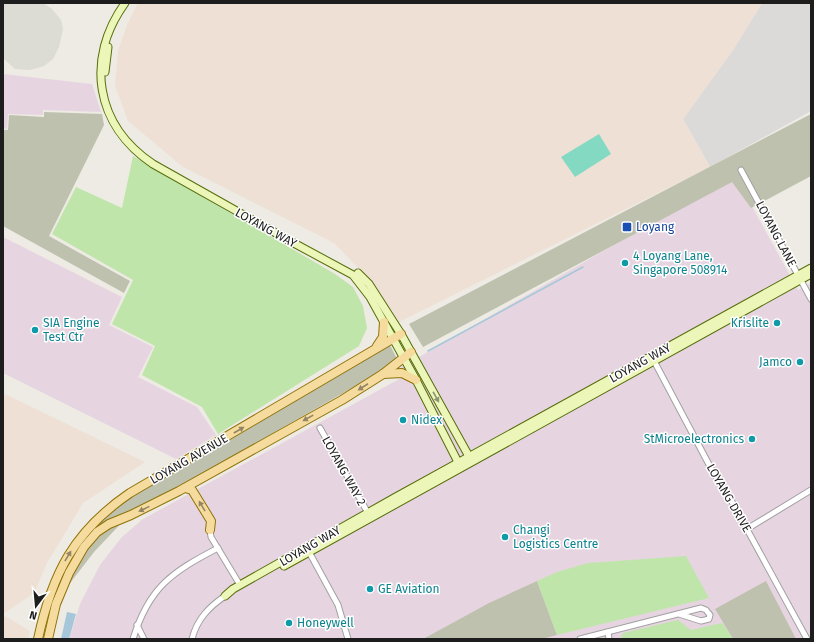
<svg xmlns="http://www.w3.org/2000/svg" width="814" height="642" font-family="'Fira Sans',sans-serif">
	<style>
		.residential { fill: #dbdad9 }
		.industrial { fill: #e6d5e1 }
		.military { fill: #efe0d6 }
		.airport { fill: #dcdbd4 }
		.construction { fill: #bfc1af }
		.grass { fill: #c0e5ab }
		.pitch { fill: #84d9c3 }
		.water { fill: #a5c7d9 }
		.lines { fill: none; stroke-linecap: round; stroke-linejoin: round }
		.stream { stroke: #a5c7d9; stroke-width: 1.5 }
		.street-casing { stroke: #a1a1a1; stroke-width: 7 }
		.secondary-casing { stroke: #566d0a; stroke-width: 9 }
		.primary-casing { stroke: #8d7208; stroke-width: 10 }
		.street { stroke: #fff; stroke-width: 5 }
		.secondary { stroke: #ebf6b8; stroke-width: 7 }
		.primary { stroke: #f6db9f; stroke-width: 8 }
		.oneway { fill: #948664 }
		.oneway2 { fill: #8e9472 }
		.transit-dot { fill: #1a4fb4; stroke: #fff; stroke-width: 1.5 }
		.culture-dot { fill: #0f9aa8; stroke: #fff; stroke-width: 1.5 }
		.labels { text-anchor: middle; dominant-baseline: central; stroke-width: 3; stroke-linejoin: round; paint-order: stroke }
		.transit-label { font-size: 12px; fill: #164399; stroke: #fff; text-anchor: start }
		.street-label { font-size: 12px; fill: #1d1d1d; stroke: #fff }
		.culture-label { font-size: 12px; fill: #0d838f; stroke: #fff; text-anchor: start }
	</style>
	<rect width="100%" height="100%" fill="#edebe3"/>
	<path class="residential" d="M762,3h49v108l-101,56 -27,-48 50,-69z"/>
	<g class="industrial">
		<path d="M3,74l89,10 9,28 -58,-2v5l-35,-1 -1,15 -4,-1z"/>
		<path d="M729,179l9,2 60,109 13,-7v356h-742l11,-35 20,-39 21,-27 22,-19 260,-142 -5,-8z"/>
		<path d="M3,237l119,60 -13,28 44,22 -15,30 59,30 19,28 -40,24 -173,-86z"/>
	</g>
	<g class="military">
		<path d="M138,3h624l-29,47 -50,69 27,48 -313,156 -24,-40 -39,-40 -151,-76 -55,-46 -13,-36 3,-34 9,-26z"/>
		<path d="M3,393l142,69 -62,41 -36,60 -13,30 -31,21z"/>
		<path d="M3,615l27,16 -2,8h-25z"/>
	</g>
	<path class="airport" d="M3,3h40l9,6 9,11 2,9 -4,18 -6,12 -9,7 -14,4 -15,-1 -12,-11z"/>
	<g class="construction">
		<path d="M44,112l58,2 2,11 -55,111 81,45 -6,12 -121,-67v-96h5l1,-15 35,2z"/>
		<path d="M811,114v62l-60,32 -19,-26 -309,165 -14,-23z"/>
		<path d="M389,343l8,16 -31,21 -237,135 -35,37 -37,48 -4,-7 26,-48 22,-25 39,-30z"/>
		<path d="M537,581l20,54 -16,4h-118l66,-36z"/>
		<path d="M766,581l30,58h-63l-18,-30z"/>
	</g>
	<g class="grass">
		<path d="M133,156l202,118 18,13 10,19 4,22 -8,18 -141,88 -16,-27 -60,-32 13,-29 -43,-22 21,-44 -81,-46 24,-47 46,21z"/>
		<path d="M686,556l23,42 -152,37 -20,-54 20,-9 31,-9z"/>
		<path d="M678,620l13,10 31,-7 11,16h-113l3,-6z"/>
	</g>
	<path class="pitch" d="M599,134l12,20 -36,23 -14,-20z"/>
	<path class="water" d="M67,612l9,2 -7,25h-8z"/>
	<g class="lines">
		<path class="stream" d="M428,351l155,-84"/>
		<g class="street-casing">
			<g id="street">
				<path d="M741,170l70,129"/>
				<path d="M653,359l61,115 11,15 82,150"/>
				<path d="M320,428l48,85"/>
				<path d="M747,529l64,-39"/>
				<path d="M210,530l1,7 29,48"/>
				<path d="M308,550l30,55 10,34"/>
				<path d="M137,625l7,14"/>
				<path d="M608,632l1,7"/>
				<path d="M133,639c16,-52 39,-67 85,-91"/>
				<path d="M192,639c5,-20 17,-32 33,-43"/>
				<path d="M580,639l121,-31 5,2 4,5 -1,4 -8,2 -22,-7"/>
			</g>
		</g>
		<g class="secondary-casing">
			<g id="secondary">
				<path d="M125,3c-40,56 -30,122 28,161l137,77 63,34 17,22 46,83 44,86"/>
				<path d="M105,72l3,-25"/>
				<path d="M358,273l11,11 32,50 70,126"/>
				<path d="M284,566l527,-292"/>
				<path d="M225,596l8,-7 161,-91 417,-230"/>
			</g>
		</g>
		<g class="primary-casing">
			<g id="primary">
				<path d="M377,346l6,-9 1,-15"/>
				<path d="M383,374l19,-1 14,7"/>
				<path d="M185,488l7,2 19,31 -1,9"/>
				<path d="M38,639c14,-65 36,-108 92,-146l271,-159"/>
				<path d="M48,639l8,-35 13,-31 15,-26 13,-15 12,-8 22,-9 48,-24 163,-91 41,-26 28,-22"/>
			</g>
		</g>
		<use href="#street" class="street"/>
		<use href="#secondary" class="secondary"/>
		<use href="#primary" class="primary"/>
	</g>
	<defs><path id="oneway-solid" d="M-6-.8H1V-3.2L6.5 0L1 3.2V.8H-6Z"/></defs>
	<g class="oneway">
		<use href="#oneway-solid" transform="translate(363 387) rotate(147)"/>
		<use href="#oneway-solid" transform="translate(308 418) rotate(151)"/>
		<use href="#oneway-solid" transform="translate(239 430) rotate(-30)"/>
		<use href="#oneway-solid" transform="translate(202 506) rotate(-121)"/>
		<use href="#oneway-solid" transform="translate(144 509) rotate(154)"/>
		<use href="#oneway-solid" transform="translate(68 556) rotate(-59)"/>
	</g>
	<use class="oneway2" href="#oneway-solid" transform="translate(436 397) rotate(61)"/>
	<rect class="transit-dot" x="622" y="222" width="10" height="10" rx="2"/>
	<g class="culture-dot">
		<circle cx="625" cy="263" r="4"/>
		<circle cx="777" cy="323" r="4"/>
		<circle cx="35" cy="330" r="4"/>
		<circle cx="800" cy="362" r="4"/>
		<circle cx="403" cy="420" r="4"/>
		<circle cx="752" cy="439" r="4"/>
		<circle cx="505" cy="537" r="4"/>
		<circle cx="370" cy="589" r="4"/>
		<circle cx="289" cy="623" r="4"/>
	</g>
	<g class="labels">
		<g class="transit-label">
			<text x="636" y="227">Loyang</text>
		</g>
		<g class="street-label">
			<text transform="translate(266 228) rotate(29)">LOYANG WAY</text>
			<text transform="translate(776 234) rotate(62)">LOYANG LANE</text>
			<text transform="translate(640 363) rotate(-29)">LOYANG WAY</text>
			<text transform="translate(189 459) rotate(-30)">LOYANG AVENUE</text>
			<text transform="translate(344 471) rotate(61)">LOYANG WAY 2</text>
			<text transform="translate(729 498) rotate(60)">LOYANG DRIVE</text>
			<text transform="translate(310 546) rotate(-30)">LOYANG WAY</text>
		</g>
		<g class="culture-label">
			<text x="633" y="256">4 Loyang Lane,<tspan x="633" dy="14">Singapore 508914</tspan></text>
			<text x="43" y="323">SIA Engine<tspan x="43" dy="14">Test Ctr</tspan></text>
			<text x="769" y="323" text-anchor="end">Krislite</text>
			<text x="792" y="362" text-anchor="end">Jamco</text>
			<text x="411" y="420">Nidex</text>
			<text x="744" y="439" text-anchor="end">StMicroelectronics</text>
			<text x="513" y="530">Changi<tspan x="513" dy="14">Logistics Centre</tspan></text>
			<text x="378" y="589">GE Aviation</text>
			<text x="297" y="623">Honeywell</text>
		</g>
	</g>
	<rect width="814" height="642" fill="none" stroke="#1d1d1d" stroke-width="8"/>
	<g transform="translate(36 606) rotate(196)" stroke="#ffffff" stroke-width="3" paint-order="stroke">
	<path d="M0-3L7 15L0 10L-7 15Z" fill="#1d1d1d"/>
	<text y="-6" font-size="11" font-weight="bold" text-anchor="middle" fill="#1d1d1d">N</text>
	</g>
</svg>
